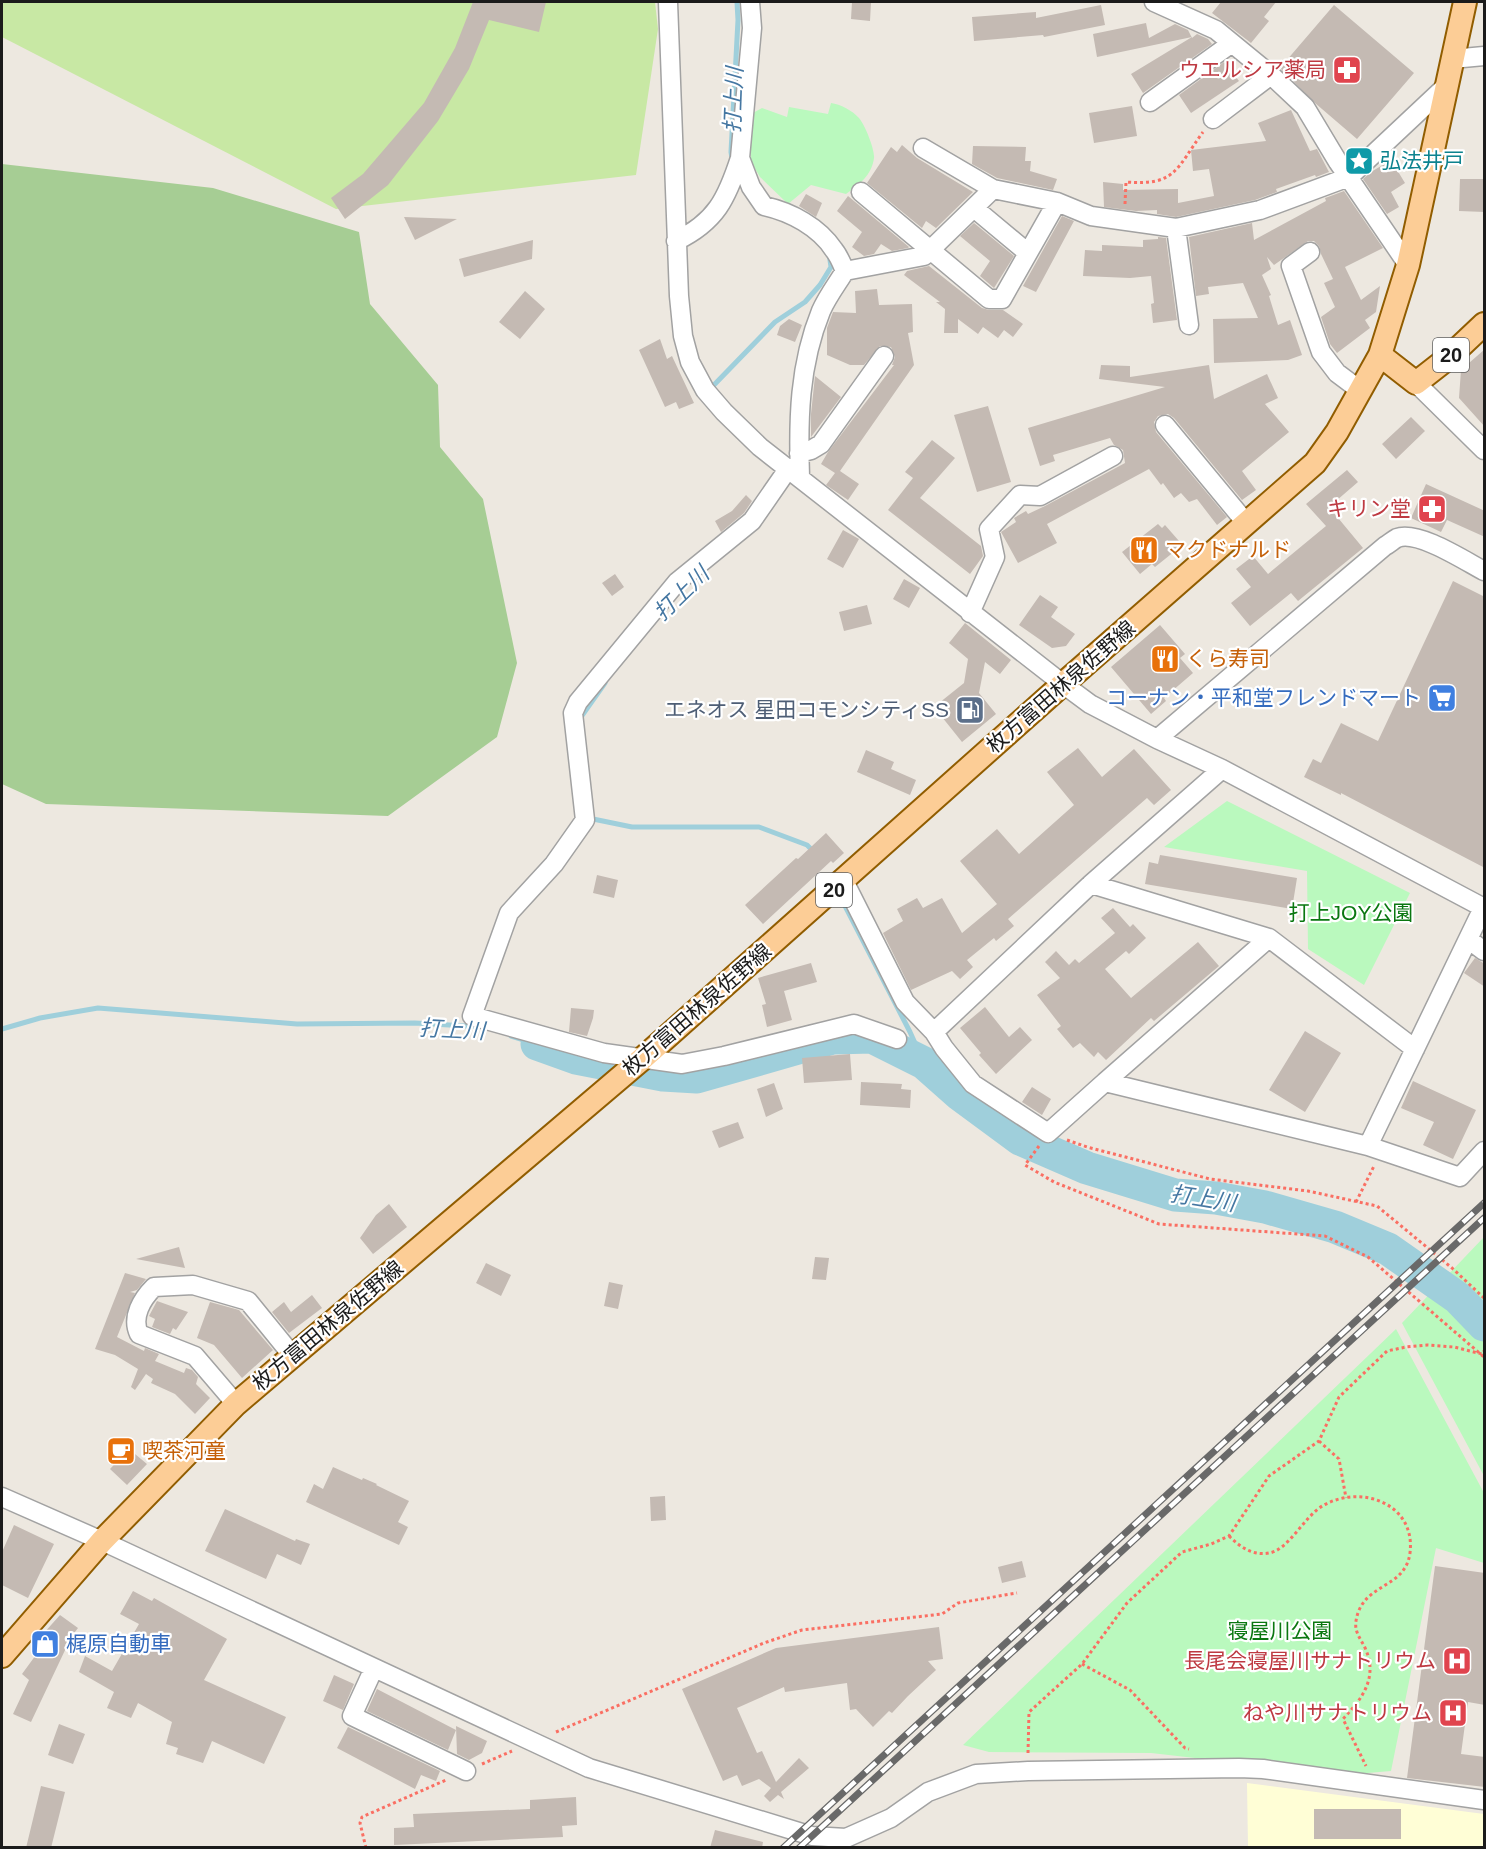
<svg xmlns="http://www.w3.org/2000/svg" width="1486" height="1849" font-family="Helvetica,'Noto Sans JP',sans-serif">
  <rect width="100%" height="100%" fill="#ede8e0"/>
  <path fill="#fffed6" d="M1247,1783L1484,1814V1847H1248Z"/>
  <path fill="#c8e8a4" d="M2,2H655L658,29L636,175L336,209L2,37Z"/>
  <path fill="#a6cd94" d="M2,164L213,188L359,232L370,304L438,385L440,447L483,499L517,663L497,737L388,816L46,804L2,784Z"/>
  <path fill="#baf9be" d="M831,103C840,104 853,111 859,118C865,125 875,150 874,158C872,175 859,185 846,194L811,185L788,204L760,177L751,162V114L762,108L787,117L789,107L828,114Z
    M1227,801L1410,893L1364,985L1308,949L1307,871L1164,847Z
    M1484,1237V1476L1402,1323Z
    M1396,1329L1484,1493V1563L1436,1548L1391,1771L1344,1775L1151,1753L989,1752L963,1745Z"/>
  <g fill="none" stroke-linecap="round" stroke-linejoin="round">
    <path stroke="#9fcfdb" stroke-width="5" d="M732,158L731,152L738,20L737,2
      M712,387L775,322L805,302L820,285L831,267L829,253
      M581,717L605,683
      M592,816L593,819L632,827H759L807,845L815,853
      M844,904L910,1032L924,1063
      M2,1029L40,1018L98,1008L297,1024L415,1023L483,1027
      M511,1036L537,1044"/>
    <path stroke="#9fcfdb" stroke-width="33" d="M537,1044L576,1058L663,1075L697,1077L833,1038L872,1037L924,1063L959,1094L1020,1139L1087,1168L1175,1195L1216,1198L1265,1207L1335,1227L1388,1249L1458,1298L1484,1325"/>
  </g>
  <path fill="#c4bab3" d="M473,2H546L539,32L489,20L469,69L438,121L388,185L345,219L331,198L363,174L424,103L455,48Z
    M852,2H871L870,21L851,19Z
    M1221,2H1276L1264,17L1269,21L1251,43L1212,13Z
    M1101,5L1105,25L1044,37L1043,35L974,41L972,17L1036,12V18Z
    M1334,5L1414,73L1357,139L1315,103L1280,68Z
    M1146,23L1149,38L1175,24L1188,30L1192,38L1197,34L1208,39L1212,44L1143,93L1131,74L1192,37L1097,57L1093,34Z
    M1224,62L1239,81L1191,113L1179,95Z
    M1132,106L1137,136L1094,143L1089,113Z
    M1291,110L1310,151L1317,149L1329,172L1316,177L1315,175L1276,189L1277,192L1255,200L1176,217L1157,214V210L1136,211L1104,207L1103,182L1123,184V190L1178,189V203L1214,196L1209,169L1193,171L1191,150L1266,141L1258,123Z
    M902,145L917,158L973,192L936,228L926,221L922,228L867,183L891,147L897,152Z
    M973,146L1026,147L1025,161H1031L1030,171L1057,179L1053,190L997,178L972,164Z
    M1391,160L1405,183L1391,192L1399,207L1387,214L1363,179L1371,172Z
    M1460,179H1485V212L1459,211Z
    M1344,191L1383,248L1345,267L1361,300L1380,286L1376,312L1365,320L1370,328L1337,353L1330,344L1321,317L1335,307L1324,283L1333,279L1321,254L1319,246L1314,241H1308L1274,265L1267,257L1271,269L1262,275L1271,295L1269,296L1278,325L1290,320L1302,355L1288,360L1214,363L1213,319L1258,318L1243,283L1208,287L1209,294L1196,296L1189,237L1252,223L1254,240L1326,201L1325,198L1328,197Z
    M806,194L822,203L816,217L799,206Z
    M848,196L909,247L908,248L892,251L881,244L874,254L864,256L852,247L862,232L837,211Z
    M1062,216L1074,221L1036,292L1023,286Z
    M404,217L457,219L415,240Z
    M974,223L1014,256L994,288L980,276L990,261L960,236Z
    M1158,237L1166,238L1177,320L1153,323L1151,304L1154,303L1151,276L1130,278L1083,276L1085,250L1102,251V245L1143,247V240L1158,239Z
    M533,240L532,259L464,277L459,259Z
    M929,266L982,308L989,310H1003L1023,324L1013,337L1004,330L998,338L983,327L978,334L958,319V333H944L945,309L936,302H940L904,275L907,271Z
    M877,289L879,305L912,304L913,332L908,333L914,365L840,471L859,484L848,500L826,485L835,473L821,464L828,452L894,365H892L895,357L891,347L880,346L864,365H850L827,355V328L833,312L856,313L855,291Z
    M525,291L545,309L520,339L499,322Z
    M789,319L802,325L795,342L777,335L780,326Z
    M660,339L667,359L672,356L694,403L679,409L676,402L665,407L639,350Z
    M1485,349V427L1459,398L1461,370Z
    M1101,365L1130,366V377L1209,365L1214,399L1267,374L1278,398L1265,404L1289,432L1242,471L1256,490L1242,500L1174,418L1168,414L1158,416L1154,422L1156,432L1227,517L1217,525L1197,499L1189,502L1181,493L1174,498L1163,483L1161,485L1149,469L1047,524L1057,543L1018,563L1001,532L1016,522L1014,518L1026,511L1028,514L1045,506L1125,463L1123,450L1114,445L1110,438L1053,455L1055,461L1040,466L1028,428L1165,387L1099,379Z
    M815,376L841,397L811,437V414Z
    M988,406L1011,482L977,492L954,415Z
    M1411,417L1425,431L1396,459L1382,444Z
    M932,440L955,458L920,498L981,546L983,556L970,574L888,510L913,478L905,472Z
    M1347,470L1358,482L1329,507L1363,548L1298,601L1291,593L1250,626L1231,603L1251,587L1236,569L1253,556L1268,574L1326,526L1306,504Z
    M1426,484L1485,511V537L1447,520L1441,532L1411,518Z
    M746,495L752,501L744,513L721,532L715,521L732,511Z
    M1158,524L1162,528L1165,525L1179,541L1176,543L1180,547L1155,567L1152,564L1140,574L1122,552Z
    M843,530L859,539L843,568L827,559Z
    M615,574L624,587L612,596L602,583Z
    M904,579L920,588L909,608L893,599Z
    M1453,581L1485,597V868L1341,793V795L1304,777L1313,759L1321,763L1341,723L1378,741Z
    M1040,595L1058,607L1051,617L1075,634L1066,646L1052,648L1019,625Z
    M867,605L872,624L844,631L839,612Z
    M965,623L1011,660L1000,674L985,662L979,693L996,714L962,742L934,707L964,683L968,659L949,643Z
    M1160,625L1185,654L1180,658L1193,673L1164,698L1166,701L1151,714L1111,667Z
    M1078,748L1102,777L1134,749L1171,790L1154,805L1147,798L1008,919L1014,926L996,941L994,938L967,960L973,967L960,979L952,971L911,990L883,933L903,921L897,909L917,898L923,908L942,898L962,933L997,904L960,861L997,829L1019,854L1074,805L1047,772Z
    M866,750L894,762L891,769L916,780L910,795L857,772Z
    M826,833L844,853L833,863L831,861L763,924L745,905L796,858L798,859Z
    M1160,855L1297,878L1292,909L1145,884L1149,862L1158,864Z
    M597,875L618,880L614,898L593,893Z
    M1113,908L1130,927L1133,924L1146,938L1129,954L1126,951L1105,969L1131,998L1198,942L1219,966L1154,1021L1151,1018L1106,1060L1098,1052L1094,1057L1080,1043L1073,1048L1057,1029L1061,1026L1037,995L1060,978L1045,962L1056,951L1069,965L1075,959L1079,963L1115,933L1101,918Z
    M1475,958L1485,964V987L1464,973Z
    M811,963L817,982L784,991L792,1020L767,1027L762,1005L766,1004L758,978Z
    M985,1007L1009,1037L1020,1027L1032,1040L996,1074L979,1055L981,1053L960,1028Z
    M571,1008L594,1010L593,1018L587,1036L569,1032Z
    M1305,1031L1341,1053L1305,1112L1269,1090Z
    M850,1054L852,1080L804,1083L802,1058Z
    M1413,1081L1476,1110L1453,1159L1423,1145L1434,1122L1401,1108Z
    M861,1082L902,1084L901,1089L911,1090L910,1108L860,1105Z
    M774,1083L783,1109L766,1117L757,1089Z
    M1032,1087L1051,1099L1042,1115L1022,1102Z
    M738,1122L744,1138L719,1148L712,1131Z
    M389,1204L407,1227L373,1254L360,1238L376,1215Z
    M179,1247L185,1268L136,1259Z
    M815,1257L829,1258L826,1280L812,1279Z
    M486,1263L511,1275L501,1296L476,1283Z
    M125,1273L146,1279L137,1290L130,1292L135,1293L117,1337L144,1351L145,1348L159,1354L155,1361L184,1373L186,1368L192,1370L198,1377L196,1384L210,1398L195,1414L175,1394L151,1383L153,1379L146,1374L135,1390L131,1387L138,1369L115,1355L95,1349Z
    M609,1282L623,1285L618,1309L604,1306Z
    M312,1295L322,1308L289,1333L272,1312L284,1302L291,1312Z
    M157,1301L188,1312L176,1330L173,1328L170,1334L152,1327L155,1319L149,1316Z
    M210,1302L239,1310L273,1350L242,1378L214,1345L197,1338Z
    M129,1449L147,1464L127,1485L110,1469Z
    M333,1467L362,1480L363,1478L377,1484L376,1485L409,1501L398,1522L408,1527L399,1545L306,1502L314,1484L323,1489Z
    M665,1496L666,1520L651,1521L650,1497Z
    M225,1509L295,1541L296,1539L310,1544L301,1565L277,1554L266,1579L205,1551Z
    M14,1525L54,1544L28,1598L2,1585V1552Z
    M1022,1561L1026,1577L1002,1583L998,1567Z
    M1435,1566L1485,1573V1705L1468,1702L1461,1754L1485,1757V1787L1407,1778Z
    M133,1591L152,1601L154,1598L227,1639L204,1680L286,1717L264,1764L212,1741L203,1763L176,1754L178,1748L166,1744L172,1722L138,1703L131,1718L107,1708L114,1692L79,1672L85,1656L112,1671L139,1624L120,1614Z
    M60,1615L78,1628L65,1645L67,1646L31,1722L13,1714L29,1680L22,1674L41,1648L35,1643Z
    M939,1627L943,1659L928,1661L936,1670L908,1696L892,1713L889,1711L873,1727L856,1709L850,1710L847,1683L785,1692L784,1687L737,1708L757,1753L762,1751L776,1782L799,1758L809,1768L781,1792L784,1799L778,1795L770,1802L764,1796L771,1788L759,1779L742,1786L737,1775L723,1781L682,1689L776,1648Z
    M334,1675L354,1684L343,1710L323,1701Z
    M377,1689L456,1730L448,1750L367,1711Z
    M59,1724L85,1734L73,1764L48,1755Z
    M456,1726L487,1741L482,1753L469,1760L457,1754Z
    M348,1727L440,1771L436,1781L421,1775L415,1789L337,1748Z
    M41,1786L65,1792L51,1848H26Z
    M576,1797L577,1825L562,1826L563,1837L394,1845V1828L414,1827L413,1814L530,1809V1800Z
    M1314,1809H1401V1839H1314Z
    M715,1830L763,1842L762,1848H710Z"/>
  <g fill="none" stroke-linecap="round" stroke-linejoin="round">
    <g stroke="#a2a2a2" stroke-width="21">
      <path id="minor" d="M668,2L679,296L683,336L690,362L705,390L724,412L760,447L1063,684L1090,704L1157,739L1222,769L1484,908
        M750,2L752,28L740,158L751,187L764,206C791,212 819,227 834,250C839,256 842,264 845,271
        M1154,2L1216,30L1271,75L1305,107L1338,162L1408,265
        M1452,59L1484,56
        M1150,102L1232,43
        M1213,119L1271,75
        M923,148L993,189
        M861,192L989,299H1002L1057,202
        M974,208L1028,253
        M1176,228L1189,325
        M676,241C716,222 727,198 740,158
        M1310,252L1291,266L1321,352L1337,373L1361,391
        M1416,383L1484,450
        M1165,425L1247,524
        M799,453L811,450L821,444L884,356
        M788,469L752,521L677,582L578,702L573,713L585,820L554,864L509,913L472,1016L604,1053L682,1064L724,1056L854,1024L897,1039
        M800,477C798,420 799,365 821,311C827,297 837,284 845,271L924,256L993,189L1057,202L1091,216L1176,228L1260,210L1349,177L1446,86
        M970,613L995,557L989,529L1020,495L1040,496L1113,456
        M1157,739L1385,546C1389,544 1393,540 1397,538C1418,530 1465,561 1484,571
        M844,881L905,1002L934,1032L1091,884L1222,769
        M1091,884L1269,938L1105,1082
        M1269,938L1415,1049
        M1468,939L1484,951
        M934,1032L944,1048L973,1084L1048,1133L1105,1082L1368,1146L1460,1177L1484,1151
        M1368,1146L1483,908
        M236,1404L195,1356L139,1334C131,1317 142,1299 154,1287L193,1285L248,1301L292,1355
        M2,1497L102,1541L589,1768L812,1836L846,1838L891,1818L928,1792L976,1774L1028,1771L1239,1768L1263,1769L1484,1800
        M374,1668L352,1716L466,1771"/>
    </g>
    <g stroke="#915d00" stroke-width="26">
      <path id="major" d="M1380,355L1416,383L1448,358L1484,324
        M2,1656L102,1541L236,1404L642,1059L1063,684L1315,463L1337,432L1380,355L1408,265L1465,2"/>
    </g>
    <path stroke="#fa6f63" stroke-width="3" stroke-dasharray="3 3" stroke-linecap="butt" d="M1125,204L1126,182C1176,186 1176,169 1203,132
      M1067,1140L1087,1147L1210,1179L1308,1191L1377,1206L1452,1268L1484,1298
      M1039,1146L1025,1165L1054,1182L1159,1224L1325,1236L1368,1257L1484,1357
      M1356,1202L1374,1166
      M1319,1441L1339,1459L1346,1498
      M1229,1536C1240,1547 1253,1556 1269,1553C1289,1550 1304,1516 1324,1505C1362,1484 1416,1504 1410,1553C1405,1590 1362,1582 1356,1621C1354,1633 1362,1640 1366,1650C1378,1679 1361,1700 1343,1719L1366,1766
      M1082,1664L1130,1690L1185,1748L1189,1749
      M556,1732L764,1643L802,1630L942,1614L958,1603L1017,1593
      M1028,1753L1029,1712L1082,1664L1127,1603L1182,1552L1211,1544L1229,1536L1269,1476L1319,1441L1339,1397L1387,1351L1406,1347L1427,1345L1454,1347L1482,1354L1484,1351
      M482,1764L512,1751
      M366,1848L360,1823L362,1817L446,1780"/>
    <use href="#minor" stroke="#fff" stroke-width="18"/>
    <use href="#major" stroke="#fccd96" stroke-width="22"/>
    <g stroke="#696969" stroke-width="7">
      <path id="rail" d="M783,1848L1484,1203
        M799,1848L1484,1218"/>
    </g>
    <use href="#rail" stroke="#fff" stroke-width="4.5" stroke-dasharray="14" stroke-linecap="butt"/>
  </g>
  <defs>
    <g id="pharmacy-square" transform="scale(1.5)"><rect x="-9" y="-9" width="18" height="18" rx="4" fill="#e0444e" stroke="#fff"/><path d="M-2-6h4v4h4v4h-4v4h-4v-4h-4v-4h4Z" fill="#fff"/></g>
    <g id="sight-square" transform="scale(1.5)"><rect x="-9" y="-9" width="18" height="18" rx="4" fill="#0f9aa8" stroke="#fff"/><path d="M0-6L1.8-2.2L6-1.7L2.9 1.2L3.7 5.4L0 3.3L-3.7 5.4L-2.9 1.2L-6-1.7L-1.8-2.2Z" fill="#fff"/></g>
    <g id="restaurant-square" transform="scale(1.5)"><rect x="-9" y="-9" width="18" height="18" rx="4" fill="#e8710a" stroke="#fff"/><path d="M-5-6h1v4h1v-4h1v4h1v-4h1v5L-1.5 .5V6h-2V.5L-5-1ZM5-6V6H3V1.5H1.5Q1.5-4 5-6Z" fill="#fff"/></g>
    <g id="supermarket-square" transform="scale(1.5)"><rect x="-9" y="-9" width="18" height="18" rx="4" fill="#3f7fe0" stroke="#fff"/><path d="M-6-5.5h2.5l.6 2H6L4.5 2H-2.5L-4.4-4H-6ZM-1.5 3.2a1.3 1.3 0 1 0 .1 0ZM3 3.2a1.3 1.3 0 1 0 .1 0Z" fill="#fff"/></g>
    <g id="fuel-square" transform="scale(1.5)"><rect x="-9" y="-9" width="18" height="18" rx="4" fill="#5c6f8a" stroke="#fff"/><path d="M-5.5-6h7V0h2V4h1.3V-2.5L3-4.5l.8-.8L6-3V5H2.5V1h-1V6h-7ZM-4.2-4.7v3.2H.2V-4.7Z" fill="#fff"/></g>
    <g id="cafe-square" transform="scale(1.5)"><rect x="-9" y="-9" width="18" height="18" rx="4" fill="#e8710a" stroke="#fff"/><path d="M-5.5-4.5H6V0H3Q3 3.5 0 3.5H-2.5Q-5.5 3.5-5.5 0ZM3-3.2v2h1.7v-2ZM-6 4.5H4V6H-6Z" fill="#fff"/></g>
    <g id="shop-square" transform="scale(1.5)"><rect x="-9" y="-9" width="18" height="18" rx="4" fill="#3f7fe0" stroke="#fff"/><path d="M-5-2.5h2.3a2.7 3.5 0 0 1 5.4 0H5L5.5 6h-11ZM-1.5-2.5h3a1.5 2.3 0 0 0-3 0Z" fill="#fff"/></g>
    <g id="hospital-square" transform="scale(1.5)"><rect x="-9" y="-9" width="18" height="18" rx="4" fill="#e0444e" stroke="#fff"/><path d="M-5-5h3v3.5h4V-5h3V5h-3V1.5h-4V5h-3Z" fill="#fff"/></g>
  </defs>
  <g fill-rule="evenodd">
    <use href="#pharmacy-square" x="1347" y="70"/>
    <use href="#sight-square" x="1359" y="161"/>
    <use href="#pharmacy-square" x="1432" y="509"/>
    <use href="#restaurant-square" x="1144" y="550"/>
    <use href="#restaurant-square" x="1165" y="659"/>
    <use href="#supermarket-square" x="1442" y="698"/>
    <use href="#fuel-square" x="970" y="710"/>
    <use href="#cafe-square" x="121" y="1451"/>
    <use href="#shop-square" x="45" y="1644"/>
    <use href="#hospital-square" x="1457" y="1661"/>
    <use href="#hospital-square" x="1453" y="1713"/>
  </g>
  <g text-anchor="middle" stroke-width="4.5" stroke-linejoin="round" paint-order="stroke">
    <g fill="#fff" stroke="#5f5f5f" stroke-width="1.5">
      <rect x="1433" y="338" width="36" height="34" rx="4.5"/>
      <rect x="816" y="873" width="36" height="34" rx="4.5"/>
    </g>
    <g font-size="20" font-weight="bold" fill="#1b1b1b">
      <text x="1451" y="362">20</text>
      <text x="834" y="897">20</text>
    </g>
    <g font-size="21" fill="#be3a42" stroke="#fff" text-anchor="end">
      <text x="1326" y="77">ウエルシア薬局</text>
      <text x="1411" y="516">キリン堂</text>
      <text x="1436" y="1668">長尾会寝屋川サナトリウム</text>
      <text x="1432" y="1720">ねや川サナトリウム</text>
    </g>
    <g font-size="21" fill="#0d838f" stroke="#fff" text-anchor="start">
      <text x="1380" y="168">弘法井戸</text>
    </g>
    <g font-size="21" fill="#c56008" stroke="#fff" text-anchor="start">
      <text x="1165" y="557">マクドナルド</text>
      <text x="1186" y="666">くら寿司</text>
      <text x="142" y="1458">喫茶河童</text>
    </g>
    <g font-size="21" fill="#1b1b1b" stroke="#fff">
      <text transform="translate(1061 687) rotate(-41)" y="7">枚方富田林泉佐野線</text>
      <text transform="translate(697 1010) rotate(-41)" y="7">枚方富田林泉佐野線</text>
      <text transform="translate(328 1326) rotate(-40)" y="7">枚方富田林泉佐野線</text>
    </g>
    <g font-size="21" fill="#366cbe" stroke="#fff" text-anchor="end">
      <text x="1421" y="705">コーナン・平和堂フレンドマート</text>
      <text x="66" y="1651" text-anchor="start">梶原自動車</text>
    </g>
    <g font-size="21" fill="#4e5e75" stroke="#fff" text-anchor="end">
      <text x="949" y="717">エネオス 星田コモンシティSS</text>
    </g>
    <g font-size="21" fill="#0a7710" stroke="#fff">
      <text x="1351" y="920">打上JOY公園</text>
      <text x="1280" y="1638">寝屋川公園</text>
    </g>
    <g font-size="22" font-style="italic" fill="#4577a2" stroke="#fff">
      <text transform="translate(733 100) rotate(-88)" y="8">打上川</text>
      <text transform="translate(681 593) rotate(-44)" y="8">打上川</text>
      <text transform="translate(452 1029) rotate(3)" y="8">打上川</text>
      <text transform="translate(1203 1198) rotate(9)" y="8">打上川</text>
    </g>
  </g>
  <rect width="1486" height="1849" fill="none" stroke="#1b1b1b" stroke-width="6"/>
</svg>
